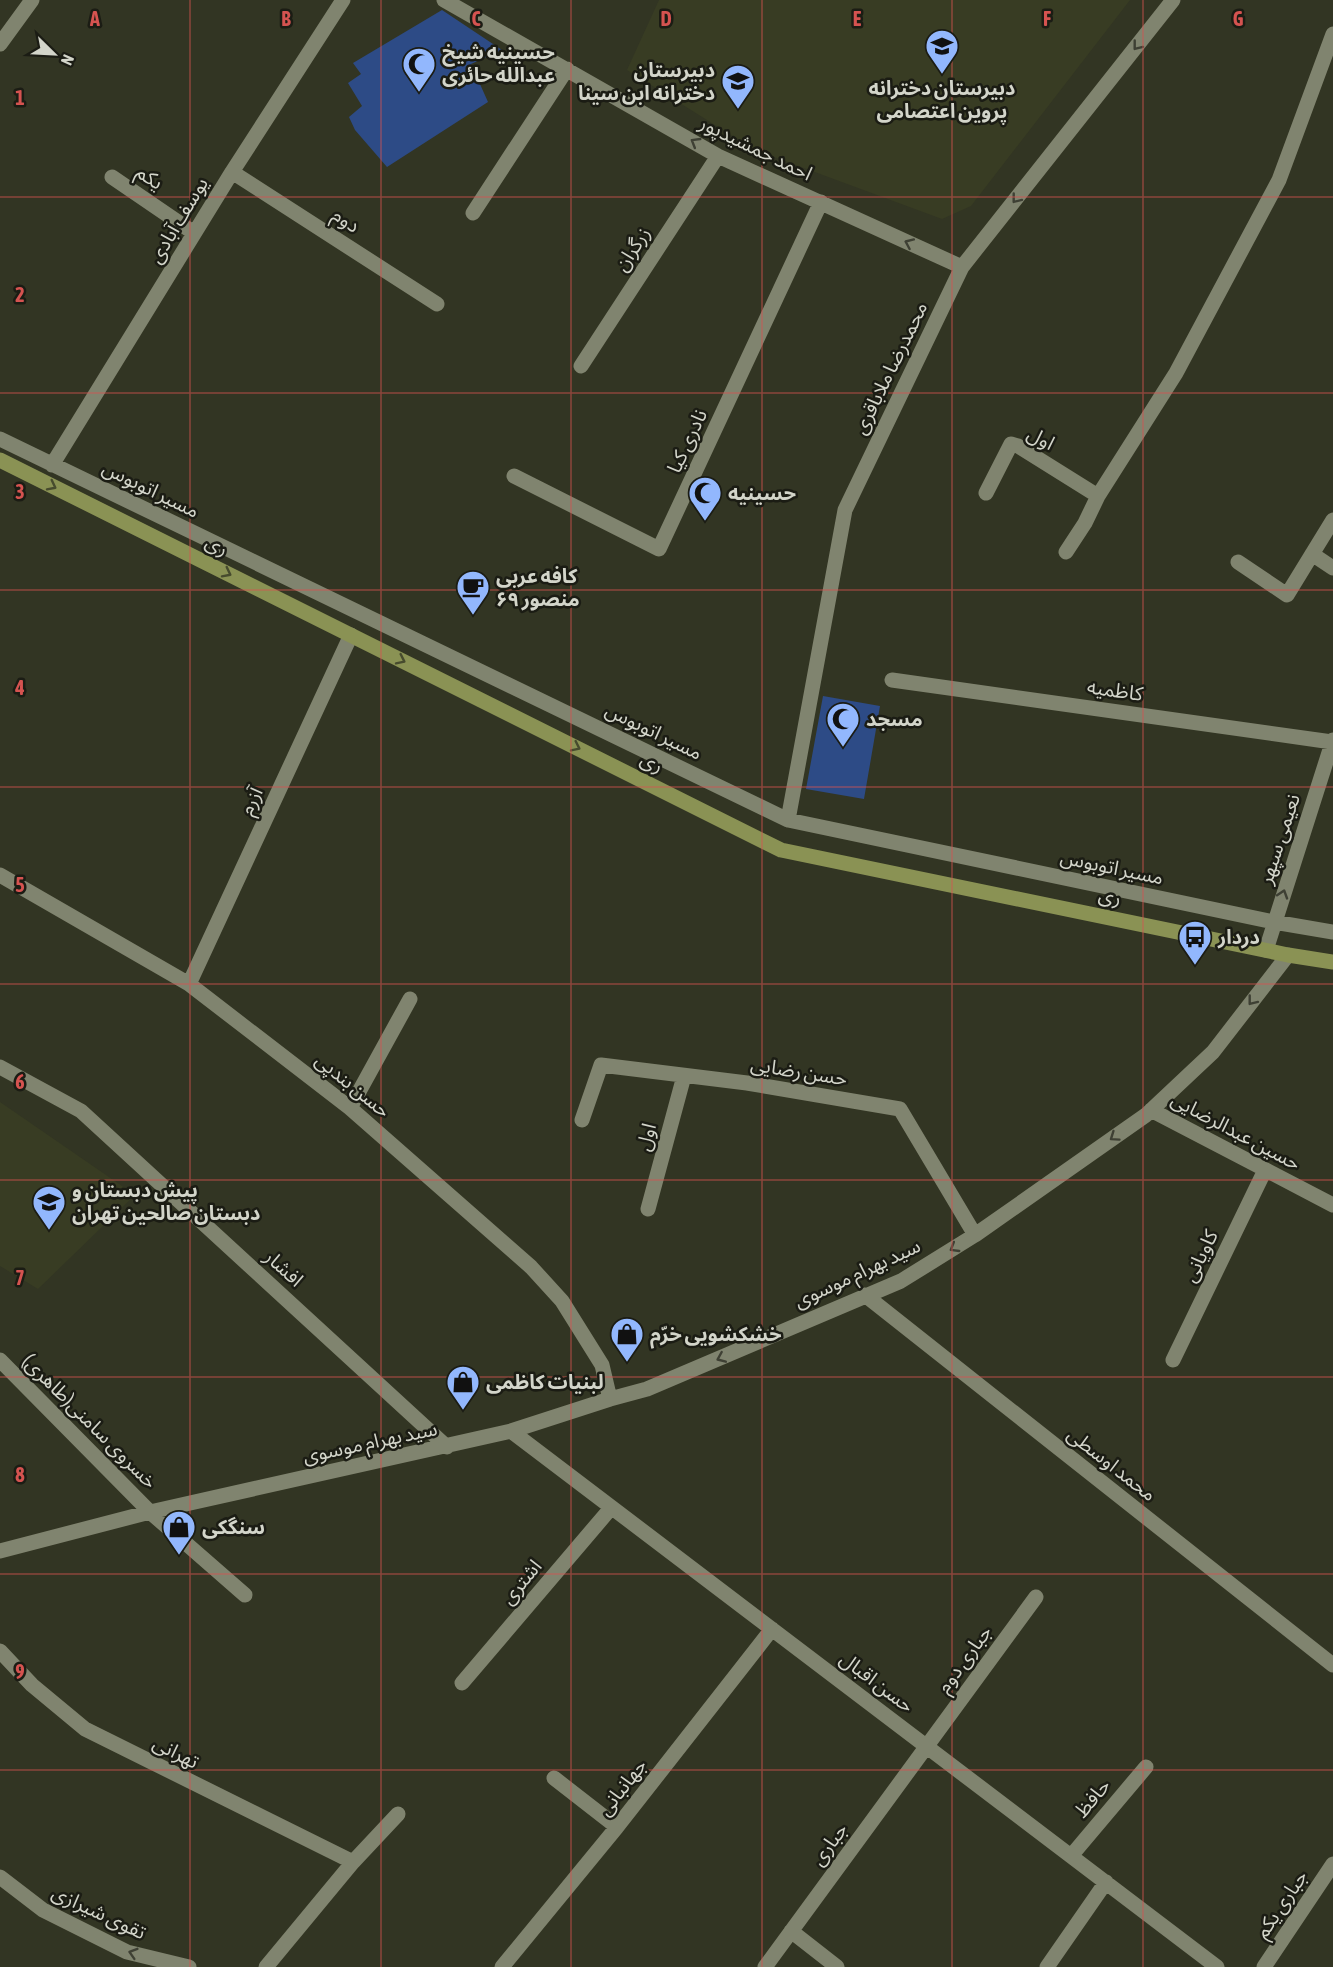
<svg xmlns="http://www.w3.org/2000/svg" width="1333" height="1967" font-family="'Asap Condensed','Noto Sans Arabic',sans-serif">
  <rect width="100%" height="100%" fill="#323523"/>
  <path fill="#383c23" d="M659,0H1130L971,206L942,219L755,150L627,70Z
    M0,1102L135,1195L38,1289L0,1266Z"/>
  <path fill="#2d4b86" d="M442,10L502,50L471,64L488,102L387,167L355,130L349,117L362,106L348,83L361,74L353,63Z
    M823,696L880,706L864,799L806,789Z"/>
  <g fill="none" stroke-linecap="round" stroke-linejoin="round">
    <path stroke="#80846f" stroke-width="15" d="M444,0L718,156L962,267
      M0,44L32,0
      M232,172L437,304
      M112,177L194,233
      M473,213L567,69
      M581,366L718,156
      M0,439L788,820L1274,922L1333,932
      M52,465L232,172L343,0
      M514,476L659,549L821,202
      M986,493L1011,444L1018,446L1098,496
      M1066,552L1085,523L1098,496L1176,373L1279,180L1333,34
      M1312,554L1333,568
      M1238,562L1287,595L1333,520
      M892,680L1332,742
      M788,820L845,510L962,267L1173,0
      M0,875L189,984L350,1108L531,1267L562,1301L602,1365L610,1399
      M1266,950L1333,740
      M189,984L351,635
      M0,1067L81,1111L447,1447
      M350,1108L410,999
      M1151,1110L1333,1205
      M582,1120L601,1065L747,1083L900,1109L975,1235
      M648,1209L684,1076
      M865,1295L1333,1665
      M0,1360L150,1512L245,1595
      M1173,1360L1265,1170
      M511,1431L1217,1967
      M0,1551L150,1512L511,1431L610,1399L647,1389L901,1281L975,1235L1146,1115L1213,1052L1288,955
      M0,1651L32,1685L85,1729L353,1862
      M462,1683L611,1508
      M554,1778L617,1827
      M1071,1856L1146,1767
      M0,1877L43,1910L127,1952L189,1967
      M791,1931L837,1967
      M266,1967L353,1862L398,1814
      M502,1967L617,1827L772,1629
      M765,1967L1036,1597
      M1047,1967L1106,1882
      M1264,1967L1333,1864"/>
    <path stroke="#8a9254" stroke-width="15" d="M0,460L781,850L1288,955L1333,962"/>
  </g>
  <defs><path id="oneway-chevron" d="M-2-3.5L2.5 0L-2 3.5" fill="none" stroke-width="1.6" stroke-linecap="round" stroke-linejoin="round" transform="scale(1.5)"/></defs>
  <g stroke="#3e4034">
    <use href="#oneway-chevron" transform="translate(1137 46) rotate(128)"/>
    <use href="#oneway-chevron" transform="translate(695 142) rotate(-149)"/>
    <use href="#oneway-chevron" transform="translate(1016 199) rotate(128)"/>
    <use href="#oneway-chevron" transform="translate(909 243) rotate(-156)"/>
    <use href="#oneway-chevron" transform="translate(1283 894) rotate(-72)"/>
    <use href="#oneway-chevron" transform="translate(1252 1001) rotate(128)"/>
    <use href="#oneway-chevron" transform="translate(1114 1137) rotate(145)"/>
    <use href="#oneway-chevron" transform="translate(954 1248) rotate(149)"/>
    <use href="#oneway-chevron" transform="translate(721 1358) rotate(157)"/>
    <use href="#oneway-chevron" transform="translate(133 1953) rotate(-163)"/>
  </g>
  <g stroke="#474b2e">
    <use href="#oneway-chevron" transform="translate(52 486) rotate(27)"/>
    <use href="#oneway-chevron" transform="translate(227 573) rotate(27)"/>
    <use href="#oneway-chevron" transform="translate(401 660) rotate(26)"/>
    <use href="#oneway-chevron" transform="translate(576 747) rotate(26)"/>
  </g>
  <path fill="none" stroke="#d55350" stroke-width="1.5" stroke-opacity="0.55" d="M190,0V1967M381,0V1967M571,0V1967M762,0V1967M952,0V1967M1143,0V1967M0,197H1333M0,393H1333M0,590H1333M0,787H1333M0,984H1333M0,1180H1333M0,1377H1333M0,1574H1333M0,1770H1333"/>
  <defs>
    <g id="school-pin" transform="scale(1.725)"><path d="M0 17L-7.5 6A9.5 9.5 0 1 1 7.5 6Z" fill="#92b7fd" stroke="#1b1c14"/><path d="M0-5L7-2L0 1L-7-2ZM-4 1L0 2.5L4 1V4Q0 6-4 4Z" fill="#111"/></g>
    <g id="mosque-pin" transform="scale(1.725)"><path d="M0 17L-7.5 6A9.5 9.5 0 1 1 7.5 6Z" fill="#92b7fd" stroke="#1b1c14"/><path d="M3.5-4.9A6 6 0 1 0 3.5 4.9A5 5 0 1 1 3.5-4.9Z" fill="#111"/></g>
    <g id="cafe-pin" transform="scale(1.725)"><path d="M0 17L-7.5 6A9.5 9.5 0 1 1 7.5 6Z" fill="#92b7fd" stroke="#1b1c14"/><path d="M-5.5-4.5H6V0H3Q3 3.5 0 3.5H-2.5Q-5.5 3.5-5.5 0ZM3-3.2v2h1.7v-2ZM-6 4.5H4V6H-6Z" fill="#111"/></g>
    <g id="bus-pin" transform="scale(1.725)"><path d="M0 17L-7.5 6A9.5 9.5 0 1 1 7.5 6Z" fill="#92b7fd" stroke="#1b1c14"/><path d="M-5-6H5V4H4V6H2V4H-2V6H-4V4H-5ZM-3.5-4V0h7V-4ZM-3.5 1.2v1.5H-2V1.2ZM2 1.2v1.5H3.5V1.2Z" fill="#111"/></g>
    <g id="shop-pin" transform="scale(1.725)"><path d="M0 17L-7.5 6A9.5 9.5 0 1 1 7.5 6Z" fill="#92b7fd" stroke="#1b1c14"/><path d="M-5-2.5h2.3a2.7 3.5 0 0 1 5.4 0H5L5.5 6h-11ZM-1.5-2.5h3a1.5 2.3 0 0 0-3 0Z" fill="#111"/></g>
  </defs>
  <g fill-rule="evenodd">
    <use href="#school-pin" x="942" y="46"/>
    <use href="#mosque-pin" x="419" y="64"/>
    <use href="#school-pin" x="738" y="81"/>
    <use href="#mosque-pin" x="705" y="493"/>
    <use href="#cafe-pin" x="473" y="587"/>
    <use href="#mosque-pin" x="843" y="719"/>
    <use href="#bus-pin" x="1195" y="937"/>
    <use href="#school-pin" x="49" y="1202"/>
    <use href="#shop-pin" x="627" y="1334"/>
    <use href="#shop-pin" x="463" y="1382"/>
    <use href="#shop-pin" x="179" y="1527"/>
  </g>
  <g text-anchor="middle" stroke-width="5" stroke-linejoin="round" paint-order="stroke">
    <g font-size="20" font-weight="bold" fill="#d3d5ca" stroke="#1b1c14" text-anchor="start">
      <text x="442" y="59">حسینیه شیخ<tspan x="442" dy="23">عبدالله حائری</tspan></text>
      <text x="715" y="77" text-anchor="end">دبیرستان<tspan x="715" dy="23">دخترانه ابن سینا</tspan></text>
      <text x="942" y="95" text-anchor="middle">دبیرستان دخترانه<tspan x="942" dy="23">پروین اعتصامی</tspan></text>
      <text x="728" y="500">حسینیه</text>
      <text x="496" y="583">کافه عربی<tspan x="496" dy="23">منصور ۶۹</tspan></text>
      <text x="866" y="726">مسجد</text>
      <text x="1218" y="944">دردار</text>
      <text x="72" y="1197">پیش دبستان و<tspan x="72" dy="23">دبستان صالحین تهران</tspan></text>
      <text x="650" y="1341">خشکشویی خرّم</text>
      <text x="486" y="1389">لبنیات کاظمی</text>
      <text x="202" y="1534">سنگکی</text>
    </g>
    <g font-size="20" fill="#d3d5ca" stroke="#1b1c14">
      <text transform="translate(756 148) rotate(26)" y="7">احمد جمشیدپور</text>
      <text transform="translate(150 177) rotate(34)" y="7">یکم</text>
      <text transform="translate(178 220) rotate(-59)" y="7">یوسف آبادی</text>
      <text transform="translate(346 220) rotate(33)" y="7">دوم</text>
      <text transform="translate(632 249) rotate(-57)" y="7">زرگران</text>
      <text transform="translate(890 368) rotate(-64)" y="7">محمدرضا ملاباقری</text>
      <text transform="translate(1041 438) rotate(28)" y="7">اول</text>
      <text transform="translate(687 441) rotate(-65)" y="7">نادری کیا</text>
      <text transform="translate(151 489) rotate(26)" y="7">مسیر اتوبوس</text>
      <text transform="translate(217 545) rotate(27)" y="7">ری</text>
      <text transform="translate(1115 690) rotate(8)" y="7">کاظمیه</text>
      <text transform="translate(654 731) rotate(26)" y="7">مسیر اتوبوس</text>
      <text transform="translate(652 762) rotate(26)" y="7">ری</text>
      <text transform="translate(251 801) rotate(-65)" y="7">آزرم</text>
      <text transform="translate(1279 839) rotate(-72)" y="7">نعیمی سپهر</text>
      <text transform="translate(1112 867) rotate(12)" y="7">مسیر اتوبوس</text>
      <text transform="translate(1110 896) rotate(12)" y="7">ری</text>
      <text transform="translate(799 1071) rotate(9)" y="7">حسن رضایی</text>
      <text transform="translate(353 1085) rotate(39)" y="7">حسن بندپی</text>
      <text transform="translate(1236 1131) rotate(28)" y="7">حسین عبدالرضایی</text>
      <text transform="translate(646 1137) rotate(-75)" y="7">اول</text>
      <text transform="translate(1200 1256) rotate(-64)" y="7">کاویانی</text>
      <text transform="translate(284 1268) rotate(42)" y="7">افشار</text>
      <text transform="translate(857 1273) rotate(-25)" y="7">سید بهرام موسوی</text>
      <text transform="translate(90 1421) rotate(45)" y="7">خسروی سامنی(طاهری)</text>
      <text transform="translate(370 1442) rotate(-12)" y="7">سید بهرام موسوی</text>
      <text transform="translate(1112 1464) rotate(38)" y="7">محمد اوسطی</text>
      <text transform="translate(521 1582) rotate(-50)" y="7">اشتری</text>
      <text transform="translate(964 1659) rotate(-54)" y="7">جباری دوم</text>
      <text transform="translate(877 1682) rotate(37)" y="7">حسن اقبال</text>
      <text transform="translate(176 1752) rotate(27)" y="7">تهرانی</text>
      <text transform="translate(622 1787) rotate(-52)" y="7">جهانبانی</text>
      <text transform="translate(1092 1798) rotate(-50)" y="7">حافظ</text>
      <text transform="translate(829 1844) rotate(-54)" y="7">جباری</text>
      <text transform="translate(1281 1904) rotate(-56)" y="7">جباری یکم</text>
      <text transform="translate(99 1912) rotate(25)" y="7">تقوی شیرازی</text>
    </g>
  </g>
  <g font-size="20" text-anchor="middle" font-weight="bold" fill="#d55350" stroke="#1b1c14" stroke-width="5" stroke-linejoin="round" paint-order="stroke">
    <text x="95" y="26">A</text>
    <text x="286" y="26">B</text>
    <text x="476" y="26">C</text>
    <text x="666" y="26">D</text>
    <text x="857" y="26">E</text>
    <text x="1047" y="26">F</text>
    <text x="1238" y="26">G</text>
    <text x="20" y="105">1</text>
    <text x="20" y="302">2</text>
    <text x="20" y="499">3</text>
    <text x="20" y="695">4</text>
    <text x="20" y="892">5</text>
    <text x="20" y="1089">6</text>
    <text x="20" y="1285">7</text>
    <text x="20" y="1482">8</text>
    <text x="20" y="1679">9</text>
  </g>
  <g transform="translate(54 54) rotate(114)" stroke="#1b1c14" stroke-width="4.5" paint-order="stroke">
  <path d="M0-4.5L10 22L0 15L-10 22Z" fill="#d3d5ca"/>
  <text y="-9" font-size="16" font-weight="bold" text-anchor="middle" fill="#d3d5ca">N</text>
  </g>
</svg>
